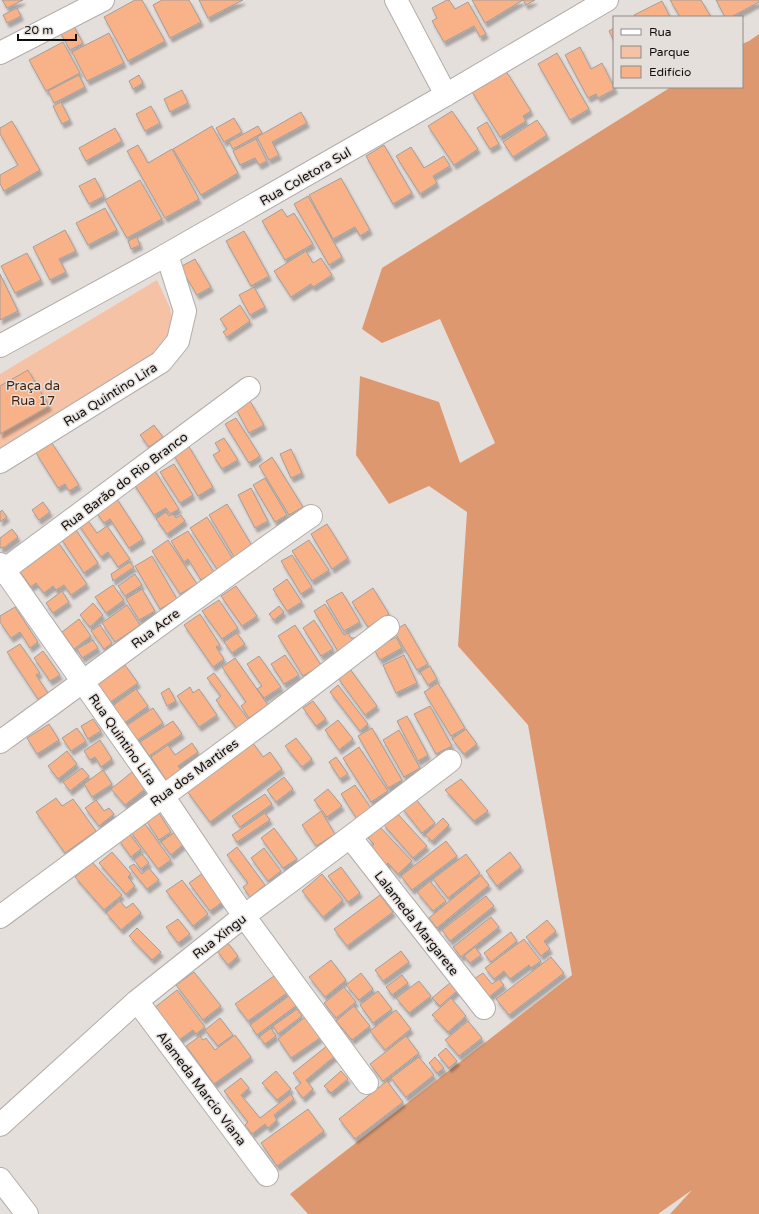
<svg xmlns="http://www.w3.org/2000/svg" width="759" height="1214" font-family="'Varela Round',sans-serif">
  <defs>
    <filter id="shadow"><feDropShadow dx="2.5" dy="4.5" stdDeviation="1" flood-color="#0004"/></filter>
  </defs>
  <rect width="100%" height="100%" fill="#e5dfdc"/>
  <path fill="#f5c2a5" d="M157,280L170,308L175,331L161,351L0,451V374Z"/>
  <path fill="#de986f" d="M759,34V1214H670L692,1190L658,1214H308L290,1194L572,975L528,725L458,646L467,512L429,486L389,504L356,455L360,376L439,402L460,463L495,443L440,319L382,343L362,329L382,268L671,87H742V44L749,41Z"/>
  <path fill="#f9b188" stroke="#a49e9b" filter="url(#shadow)" d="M2,0H23L7,8Z
    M135,0H142L165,41L128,61L104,17Z
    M162,0H189L201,22L170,38L153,5Z
    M199,0H243L208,18Z
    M447,0H449L455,9L468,2L486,34L480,37L474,26L444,42L432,21L437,18L432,8Z
    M472,0H523L485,23Z
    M523,0H535L526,5Z
    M670,0H701L711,17H680Z
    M716,0H759V2L731,17H725Z
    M662,1L670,17H635L634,15Z
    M17,8L21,16L7,23L3,15Z
    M72,23L83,43L70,50L59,30Z
    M614,28V41L609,31Z
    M109,33L124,63L87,81L72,52Z
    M63,42L80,73L46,91L29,60Z
    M580,47L591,69L602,63L615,89L598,98L596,94L588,98L565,55Z
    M557,53L589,109L570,120L538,64Z
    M506,71L531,111L523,116L526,121L500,137L472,92Z
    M79,75L85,87L54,103L48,91Z
    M139,75L143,83L133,89L129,81Z
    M182,90L188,103L170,112L164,99Z
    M61,102L70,120L62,124L53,106Z
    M151,106L160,123L145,131L136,114Z
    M452,111L478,149L454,165L428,126Z
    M301,112L307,123L272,142L279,155L269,160L257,137Z
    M234,118L242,132L224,142L216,128Z
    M537,120L547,135L513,157L503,142Z
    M12,121L40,170L4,191L0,184V175L18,165L0,134V128Z
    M487,122L499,144L490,149L477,128Z
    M212,126L238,173L201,195L173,149Z
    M258,126L262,133L233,149L229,142Z
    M115,128L122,141L86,161L79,148Z
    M256,139L267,161L259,165L255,158L240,165L233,151Z
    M138,145L148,163L172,149L199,199L165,218L127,151Z
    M384,145L412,193L393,204L366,156Z
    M411,147L424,168L444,156L450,166L433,176L437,183L420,194L396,156Z
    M95,178L104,196L89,204L79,186Z
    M341,178L370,230L360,236L355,227L333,239L309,195Z
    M140,180L162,219L127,238L105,200Z
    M308,196L342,257L329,265L294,204Z
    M105,208L117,230L88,245L76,223Z
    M282,209L287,217L294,213L313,244L285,260L262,221Z
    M65,230L76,251L59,259L66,272L50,280L33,247Z
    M244,231L269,276L251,286L226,241Z
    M137,237L140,245L131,249L128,241Z
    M306,251L313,263L321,258L332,275L313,287L311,284L291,297L274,271Z
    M27,253L41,280L15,293L1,266Z
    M195,259L211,287L197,295L180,267Z
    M0,274L18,311L0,320Z
    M254,287L265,307L250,315L239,295Z
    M240,305L250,321L227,337L223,332L227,329L220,319Z
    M28,370L49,406L0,434V386Z
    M250,401L264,425L249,433L236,409Z
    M236,418L260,456L249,463L225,424Z
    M154,425L163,437L149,447L140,435Z
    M224,438L238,460L222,469L213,455L220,451L215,443Z
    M52,443L79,485L69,491L65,484L58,488L36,453Z
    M188,445L213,487L198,496L173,454Z
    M291,449L302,473L291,478L280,454Z
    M272,457L303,507L289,515L259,466Z
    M174,464L193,495L180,503L160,472Z
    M153,468L179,509L170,514L166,508L154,515L132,481Z
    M265,478L287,515L275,522L253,485Z
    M251,488L268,521L255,528L238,495Z
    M115,496L143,539L129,548L110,519L104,523L96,512Z
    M43,502L50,512L39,520L32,510Z
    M227,504L254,549L236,560L209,515Z
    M2,510L7,517L0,522V512Z
    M166,512L169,516L173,514L176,518L181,515L185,521L167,534L156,519Z
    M207,517L233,559L217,569L190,528Z
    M86,518L97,533L107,526L130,559L118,567L108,552L101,557L78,524Z
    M327,524L348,558L332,569L311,534Z
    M74,527L98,563L84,573L60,537Z
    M12,529L18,537L5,547L0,548V538Z
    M188,531L214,572L201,580L188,559L184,562L171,541Z
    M168,540L197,584L180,594L152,551Z
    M309,540L329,570L312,581L292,551Z
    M58,542L87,584L71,595L64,585L56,590L53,586L44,593L36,583L31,587L18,569Z
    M292,555L312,587L301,594L281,561Z
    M152,556L177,599L160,609L135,566Z
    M130,562L134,567L113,581L111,574Z
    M135,574L142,585L125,596L118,586Z
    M287,579L302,602L287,611L273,589Z
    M113,585L124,600L106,613L95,597Z
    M236,586L257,616L242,626L221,596Z
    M373,588L389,614L368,627L352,602Z
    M142,589L155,611L139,620L126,599Z
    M62,591L69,602L53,613L46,603Z
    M342,592L360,622L344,631L326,601Z
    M219,600L238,628L222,639L202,611Z
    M93,603L103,615L90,627L80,615Z
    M325,604L344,635L348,633L351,638H355L358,642L339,653L314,611Z
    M127,605L140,625L115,642L102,623Z
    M279,606L284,612L274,620L269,614Z
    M15,607L38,642L30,648L20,632L11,638L0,622V616Z
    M200,614L220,645L216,647L224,659L213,667L184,625Z
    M79,619L91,636L74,649L62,632Z
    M314,620L333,649L321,656L303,628Z
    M405,624L428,664L417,670L394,631Z
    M100,625L112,643L104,649L91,631Z
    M295,625L321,665L303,676L278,636Z
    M237,633L245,644L232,653L224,642Z
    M396,637L402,648L380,660L374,649Z
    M93,640L98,648L82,658L77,649Z
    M20,644L40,673L36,675L48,693L38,699L7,652Z
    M43,651L60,675L50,681L34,658Z
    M285,655L299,675L284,684L271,664Z
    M404,655L417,683L396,693L383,665Z
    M259,656L281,687L264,698L257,689L262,686L247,664Z
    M235,658L268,705L249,718L241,706L246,702L222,667Z
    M125,665L138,683L109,703L96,685Z
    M430,666L437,679L428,685L420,672Z
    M350,669L377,706L365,715L338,678Z
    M214,673L250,722L238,730L216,700L221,696L207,678Z
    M438,683L465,728L451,736L424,692Z
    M338,685L368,724L360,731L330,692Z
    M190,687L193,693L199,689L217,715L199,727L177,696Z
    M169,688L176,701L167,706L161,693Z
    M136,689L148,706L123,724L111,707Z
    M313,701L326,719L316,726L303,708Z
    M430,706L452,746L436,754L414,714Z
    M153,708L163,723L136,741L126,726Z
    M407,716L428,755L418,761L397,721Z
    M93,719L101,731L88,739L81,726Z
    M338,720L353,739L339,750L325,730Z
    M173,721L182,734L149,756L140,742Z
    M49,724L59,740L37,754L27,738Z
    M77,728L86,741L71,751L62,738Z
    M372,728L402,780L388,788L358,736Z
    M466,729L477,744L464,754L452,739Z
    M399,730L420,768L404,777L383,740Z
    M296,738L312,759L302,767L285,746Z
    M100,740L112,759L101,767L95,757L90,760L84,751Z
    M192,743L198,752L178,766L181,770L166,780L151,757L168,745L175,755Z
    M253,743L263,757L270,752L282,769L210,822L187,791Z
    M359,747L388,791L371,802L343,758Z
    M67,751L77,764L58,779L48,766Z
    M336,757L348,774L340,779L329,762Z
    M82,768L89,776L70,791L63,782Z
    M103,770L112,784L92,797L84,784Z
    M132,772L145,789L125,805L111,789Z
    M284,777L293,789L276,802L267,790Z
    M461,779L488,811L474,821L445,790Z
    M355,785L371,808L357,819L341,794Z
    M328,789L342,806L327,817L314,800Z
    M265,794L272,804L240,827L232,816Z
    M56,798L62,806L73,799L96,831L65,853L36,812Z
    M415,798L435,823L422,833L402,808Z
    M96,800L104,811L109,808L114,814L99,826L85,808Z
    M321,811L335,834L316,846L302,825Z
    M396,812L427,846L413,858L383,824Z
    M159,813L171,832L159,840L147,822Z
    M265,813L270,820L237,842L232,835Z
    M443,818L449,825L432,841L425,835Z
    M143,821L171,860L158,869L130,831Z
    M380,827L412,861L398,874L388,863L383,868L367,851L374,844L368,838Z
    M274,828L297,859L283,868L261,838Z
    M128,832L141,849L131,857L118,839Z
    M175,832L184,844L171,855L161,842Z
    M446,841L457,856L412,890L401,876Z
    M237,847L265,885L250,897L243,887L248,883L227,855Z
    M264,848L281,871L268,881L251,858Z
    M112,852L131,874L128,877L135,886L126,894L99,863Z
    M510,852L521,867L497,886L486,871Z
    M142,854L149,863L141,869L134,860Z
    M466,854L480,873L448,898L433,879Z
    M92,862L122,895L104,910L75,877Z
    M134,864L142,874L149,868L159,880L147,889L129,867Z
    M341,867L360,893L348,902L328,876Z
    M203,873L224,901L210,911L189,883Z
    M322,874L343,900L323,917L302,891Z
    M481,875L489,885L437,928L429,918Z
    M182,880L208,914L193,926L166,891Z
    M430,881L446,901L433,911L417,892Z
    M380,895L393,912L347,946L334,929Z
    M486,896L494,906L450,941L442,930Z
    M120,901L126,908L133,903L141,913L121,930L106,913Z
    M491,917L499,927L461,957L453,947Z
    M178,919L190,934L178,943L166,927Z
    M547,920L556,931L544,941L550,949L541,956L526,937Z
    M137,928L161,952L152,960L129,936Z
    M511,932L517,941L491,962L484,953Z
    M524,939L541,961L531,968L529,965L510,979L504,971L494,979L485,968Z
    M228,943L238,956L228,965L217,951Z
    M475,947L481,955L470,963L464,956Z
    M401,951L409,962L383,981L375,970Z
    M551,957L564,973L509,1015L496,999Z
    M331,960L346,980L325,997L309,977Z
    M194,972L221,1006L203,1020L176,985Z
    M361,973L373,989L359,1000L346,985Z
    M483,973L492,984L499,979L504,985L489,997L474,979Z
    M402,975L408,983L392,995L386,987Z
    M274,976L287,993L248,1021L235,1004Z
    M419,981L431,996L409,1013L396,998Z
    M451,982L458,990L440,1006L432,998Z
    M344,987L356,1002L336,1018L324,1003Z
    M177,990L205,1027L196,1034L193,1030L179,1040L154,1008Z
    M378,991L392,1009L373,1023L360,1005Z
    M290,995L297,1005L257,1035L250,1025Z
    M451,998L466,1016L448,1032L432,1015Z
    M354,1006L370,1026L352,1040L336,1021Z
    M297,1009L302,1016L278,1034L273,1026Z
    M396,1010L411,1029L385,1050L370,1031Z
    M305,1017L320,1038L291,1058L278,1039Z
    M220,1018L233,1035L218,1046L205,1030Z
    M468,1021L482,1038L459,1056L445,1040Z
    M271,1028L276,1036L265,1044L259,1037Z
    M235,1035L251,1057L214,1084L186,1046L200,1036L203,1040L206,1038L215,1050Z
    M406,1036L419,1053L383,1081L370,1064Z
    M328,1045L336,1055L306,1080L313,1089L303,1098L295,1088L301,1083L293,1073Z
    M446,1048L457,1061L449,1068L438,1055Z
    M419,1057L434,1075L406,1097L391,1078Z
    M435,1057L444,1068L437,1073L429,1063Z
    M276,1071L291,1089L277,1100L262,1083Z
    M341,1071L348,1079L331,1093L324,1086Z
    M241,1078L249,1088L241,1095L260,1118L291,1094L294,1099L274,1115L277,1120L268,1128L265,1124L252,1134L245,1125L248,1122L224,1091Z
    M387,1081L403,1102L355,1139L339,1119Z
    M308,1109L324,1131L277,1166L261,1143Z"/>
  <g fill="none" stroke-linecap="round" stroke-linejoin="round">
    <g stroke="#b3adaa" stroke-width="24">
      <path id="minor" d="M396,0L446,95
        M0,53L103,0
        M0,346L159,259L437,100L607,0
        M0,462L161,362L178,341L185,311L167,255
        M0,564L163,796L244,916L367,1083
        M0,573L249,388
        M0,742C104,667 206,589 311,516
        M350,837L484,1008
        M0,917L269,718L388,627
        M137,1001L267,1175
        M0,1125L137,1001L244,916L350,837L450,761
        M0,1179L27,1214"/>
    </g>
    <use href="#minor" stroke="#fff" stroke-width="22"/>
  </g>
  <g text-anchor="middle" stroke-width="3" stroke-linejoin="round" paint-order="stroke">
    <g font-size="13" fill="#110f0e" stroke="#e5dfdc">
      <text transform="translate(305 176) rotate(-30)" y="5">Rua Coletora Sul</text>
      <text transform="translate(110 394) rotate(-32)" y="5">Rua Quintino Lira</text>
      <text transform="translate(124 481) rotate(-37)" y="5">Rua Barão do Rio Branco</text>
      <text transform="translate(155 628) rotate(-37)" y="5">Rua Acre</text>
      <text transform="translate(123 739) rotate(55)" y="5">Rua Quintino Lira</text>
      <text transform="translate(194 772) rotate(-36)" y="5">Rua dos Martires</text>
      <text transform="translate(417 923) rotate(52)" y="5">Lalameda Margarete</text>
      <text transform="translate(219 936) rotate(-38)" y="5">Rua Xingu</text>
      <text transform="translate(202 1088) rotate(53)" y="5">Alameda Marcio Viana</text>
    </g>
    <g font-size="13" fill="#481d00" stroke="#e5dfdc">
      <text x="33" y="390">Praça da<tspan x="33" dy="15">Rua 17</tspan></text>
    </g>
  </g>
  <rect x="613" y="16" width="130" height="72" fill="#e5dfdc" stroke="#908c8a"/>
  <rect x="621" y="29" width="20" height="6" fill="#ffffff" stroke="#908c8a"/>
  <text x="649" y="36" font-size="12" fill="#110f0e">Rua</text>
  <rect x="621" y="46" width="20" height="12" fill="#f5c2a5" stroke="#908c8a"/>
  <text x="649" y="56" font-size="12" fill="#110f0e">Parque</text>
  <rect x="621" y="66" width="20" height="12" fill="#f9b188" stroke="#908c8a"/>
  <text x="649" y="76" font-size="12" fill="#110f0e">Edifício</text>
  <path d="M18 34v6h58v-6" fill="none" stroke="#110f0e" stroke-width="2"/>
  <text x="24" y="34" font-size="12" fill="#110f0e" stroke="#e5dfdc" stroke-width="3" paint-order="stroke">20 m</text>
</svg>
